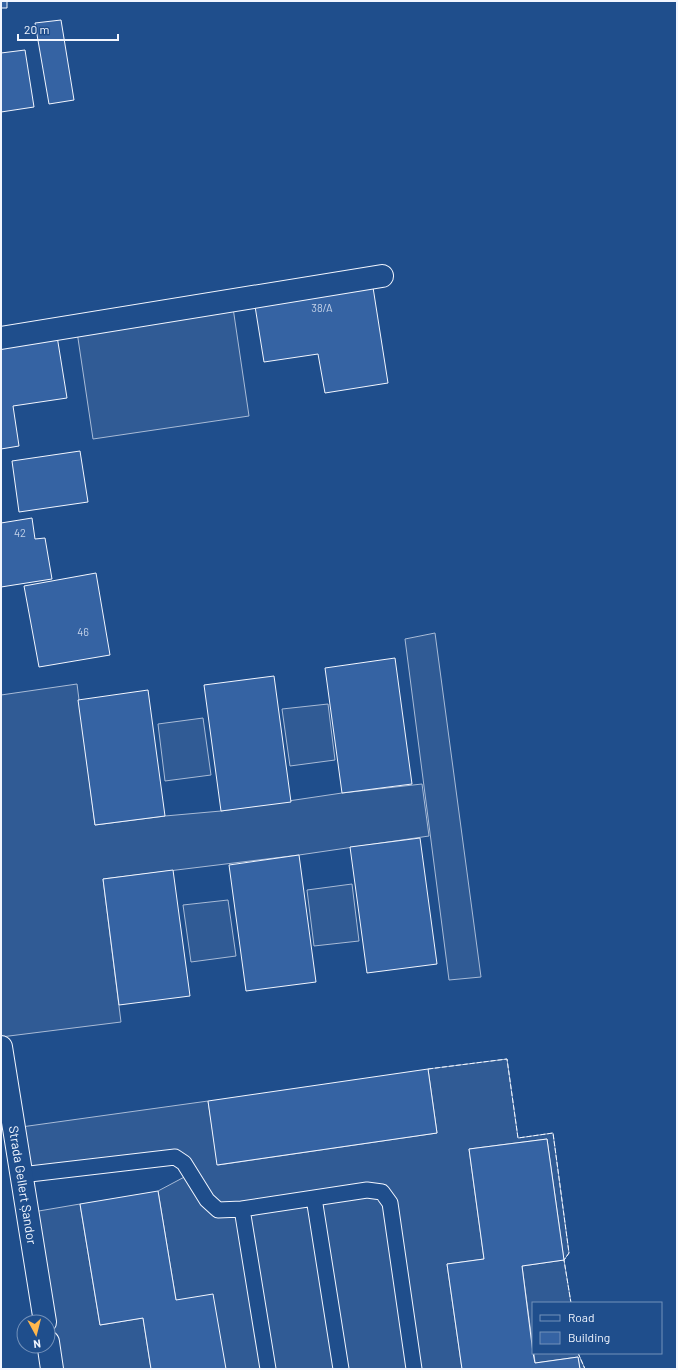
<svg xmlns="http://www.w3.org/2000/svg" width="678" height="1370" font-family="Barlow,sans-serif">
  <rect width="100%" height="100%" fill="#1f4e8c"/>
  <path fill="#305b95" stroke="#a8bbd7" d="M232,301L249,416L93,439L76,325Z
    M435,633L481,977L449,980L405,639Z
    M77,684L95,825L165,816L221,811L342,793L422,784L429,836L299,855L103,879L121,1022L1,1037V695Z
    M328,704L335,760L290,766L282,709Z
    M203,718L211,775L165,781L158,724Z
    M352,884L359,941L314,946L307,890Z
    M228,900L236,956L191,962L183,905Z
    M507,1059L518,1138L553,1133L569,1253L564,1260L571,1303H533V1348L522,1266L564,1260L547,1139L469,1149L484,1259L447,1264L462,1369H226L176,1300L158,1191L190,1174L184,1163L21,1175L14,1128L208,1101L218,1165L437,1133L428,1069Z
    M80,1204L100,1325L143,1318L151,1369H52L27,1213Z
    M534,1353H578L585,1369H580L578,1357L535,1363Z"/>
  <path fill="#3563a3" stroke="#f2f6ff" d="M1,1H7V8H1Z
    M61,20L74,100L49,104L35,23Z
    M25,50L34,107L1,112V53Z
    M372,281L388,383L325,393L318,354L264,362L254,300Z
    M57,336L67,398L13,406L19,446L1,449V345Z
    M80,451L88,502L19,512L12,461Z
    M32,518L35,539L45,538L52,579L1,587V523Z
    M96,573L110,655L39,667L24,586Z
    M395,658L412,784L342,793L325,668Z
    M274,676L291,802L221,811L204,685Z
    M148,690L165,816L95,825L78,700Z
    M420,838L437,964L367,973L350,847Z
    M299,855L316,982L246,991L229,865Z
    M173,870L190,996L119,1005L103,879Z
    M428,1069L437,1133L217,1165L208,1101Z
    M547,1139L564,1260L522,1266L533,1353L535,1363L578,1357L580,1369H462L447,1264L484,1259L469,1149Z
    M158,1191L176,1300L213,1294L226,1369H151L143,1318L100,1325L80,1204Z"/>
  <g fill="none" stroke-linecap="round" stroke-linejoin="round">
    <g stroke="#f2f6ff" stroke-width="17">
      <path id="service" d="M21,1175L175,1157L184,1163L207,1200L218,1210L242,1209L367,1190L382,1192L390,1203L414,1369
        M314,1198L341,1369
        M242,1209L268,1369"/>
    </g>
    <g stroke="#f2f6ff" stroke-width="24">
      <path id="minor" d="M1,338L382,276
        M1,1047L45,1322
        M48,1342L52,1369"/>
    </g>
    <use href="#service" stroke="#1f4e8c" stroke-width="15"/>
    <use href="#minor" stroke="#1f4e8c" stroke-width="22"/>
    <path stroke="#f2f6ff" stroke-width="1" stroke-dasharray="5 2" stroke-linecap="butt" d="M428,1069L507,1059L518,1138L553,1133L569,1253L564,1260L571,1303
      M578,1353L585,1369"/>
  </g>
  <g text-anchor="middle" stroke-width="3" stroke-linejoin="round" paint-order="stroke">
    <g font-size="11" fill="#c3d1e8">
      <text x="322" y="312">38/A</text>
      <text x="20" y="537">42</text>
      <text x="83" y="636">46</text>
    </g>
    <g font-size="13" fill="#f2f6ff" stroke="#1f4e8c">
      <text transform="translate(23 1185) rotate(81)" y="5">Strada Gellert Șandor</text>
    </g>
  </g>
  <rect width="678" height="1370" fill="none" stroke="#f2f6ff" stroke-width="4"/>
  <rect x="532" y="1302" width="130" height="52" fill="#1f4e8c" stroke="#7391ba"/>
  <rect x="540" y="1315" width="20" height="6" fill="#1f4e8c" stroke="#7391ba"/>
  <text x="568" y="1322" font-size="12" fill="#f2f6ff">Road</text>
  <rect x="540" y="1332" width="20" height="12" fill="#3563a3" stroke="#7391ba"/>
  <text x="568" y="1342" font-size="12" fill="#f2f6ff">Building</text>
  <g transform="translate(36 1334) rotate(173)"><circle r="19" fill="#1f4e8c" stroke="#7391ba"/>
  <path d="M0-3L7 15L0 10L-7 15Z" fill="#ffb74d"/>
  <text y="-6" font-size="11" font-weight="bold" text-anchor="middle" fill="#f2f6ff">N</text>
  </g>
  <path d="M18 34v6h100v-6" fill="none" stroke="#f2f6ff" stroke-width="2"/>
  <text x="24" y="34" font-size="12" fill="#f2f6ff" stroke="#1f4e8c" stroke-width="3" paint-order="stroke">20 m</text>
</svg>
